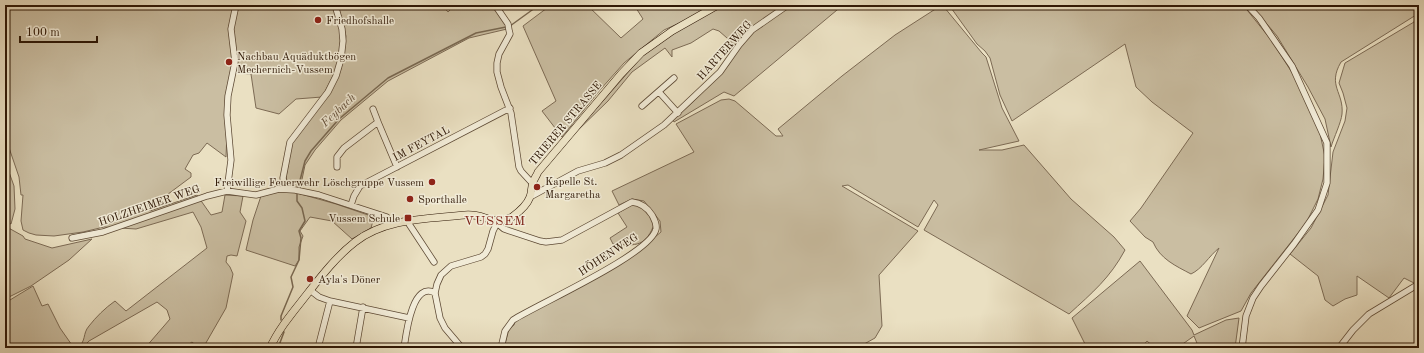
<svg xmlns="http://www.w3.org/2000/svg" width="1424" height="353" font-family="'Old Standard TT',serif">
  <rect width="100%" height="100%" fill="#eae0c2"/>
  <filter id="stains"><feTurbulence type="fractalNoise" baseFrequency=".005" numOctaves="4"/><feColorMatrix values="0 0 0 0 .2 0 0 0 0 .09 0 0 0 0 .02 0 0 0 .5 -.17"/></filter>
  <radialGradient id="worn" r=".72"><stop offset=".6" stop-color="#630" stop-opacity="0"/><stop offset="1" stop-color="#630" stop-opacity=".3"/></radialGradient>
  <path fill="#cabea2" stroke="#7c6a54" d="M5,5H334C337,16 342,31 342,42C342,62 331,80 322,97L296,99L279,114L256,108L251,74L235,73L228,108L226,157L207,143L199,153L193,155L185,169L191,173V177L148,209L150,211L197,195L211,215L222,212L225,195L243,196L240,212L246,221L237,256L231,255L227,256L226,262L230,267L233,274L226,308L203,348H199L192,342L183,348H145L170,319L167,310L157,302L89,341L85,345L91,348H77C87,341 82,334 89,326C96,317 105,308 115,301L126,311L207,248L201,227L193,212L136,229L104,227L83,232L54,236L36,235L29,233L23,230L21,221L23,195H21L19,177L5,136Z
    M338,5H442L448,12L455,5H493L507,23V29L469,38L388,81L341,120L315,150L305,165L300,189C292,187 288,185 286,177L292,142L329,93L341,69L346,36Z
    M551,5H587L621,38L643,19L636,8L639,5H713L686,20L664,30L624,63L600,90L562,137L542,111L556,101L523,26Z
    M723,5H785L750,30L735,45L719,31L713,29L691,43L672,50V57L665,48L632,72L608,101L574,134L645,53L673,34Z
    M792,5H843L734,96L724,92L674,122L673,120L695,100L721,74L729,64L735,52L753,32Z
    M949,5H1243L1272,41L1296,79L1318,124L1325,157L1323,179L1318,199L1306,223L1251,293L1241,311L1199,328L1187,316L1219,248C1209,256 1202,269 1191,274C1176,266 1160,259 1153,242L1145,237L1130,221L1141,208L1193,133L1152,102L1136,87L1125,44L1012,121L1000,95L990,58L985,51L977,44Z
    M1251,5H1419V281L1416,284L1404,278L1389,298L1357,276V295L1345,299L1333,306L1325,300L1318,276L1290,254L1311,228L1328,195L1333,152L1345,121L1347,108L1343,93L1339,83L1345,63L1414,22L1416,15L1341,62C1327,86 1344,92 1342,114C1341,123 1334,137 1331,147L1325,119L1308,87L1277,36Z
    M944,7L982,53L986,57L1002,108L1019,141L979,150H1002L1024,145L1071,199L1114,237L1125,250C1110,278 1092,293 1069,314L924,230L938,205L934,200L918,227L848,185L842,186L918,231L879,275L882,326L875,338L857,348H504L509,329L514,325L515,321L627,260L661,232L660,221L644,201L632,199L619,205L612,191L694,152L676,124L721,100L729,99L735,101L776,136H783L778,129L842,76L895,35L937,8Z
    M5,161L14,186L15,209L11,224L5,221Z
    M282,191H290L336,204L374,217L371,228L352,239L332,221L310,217L300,231L303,236L299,247V260L295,266L246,250L253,220L261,196Z
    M633,204L641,205L655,222C646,247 637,246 613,244L610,238L627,227L618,213Z
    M5,226L23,236L25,239L52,248L92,239L69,260L31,286L5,299Z
    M1140,261L1192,330L1194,335L1226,320L1239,318L1235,348H1199L1194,336L1177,348H1155L1147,341L1141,348H1087L1072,318Z
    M33,286L42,306L48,304L60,328L74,348H5V303Z
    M1418,286L1419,348H1416Z"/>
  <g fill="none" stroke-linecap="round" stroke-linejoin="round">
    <path stroke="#786750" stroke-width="1.5" d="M510,26L539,5
      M298,188L305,161L311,151L339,119L388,78L476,33L506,27
      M281,320V316L293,287L291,277L299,260L301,238L299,231L305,221L302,208L297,201V192
      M278,348L284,332"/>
    <g stroke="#5d4934" stroke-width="7">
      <path id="minor" d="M495,5L508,24L509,30L510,34L499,54L497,63V72L501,87L511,113L519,167L521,171L532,183
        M659,92L678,113
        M642,106L674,78
        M373,109L378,122
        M337,167V157L344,148L378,122L397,167
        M285,189L283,178L290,142L328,92L336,76L341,59L343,41L342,29L335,5
        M227,191L231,160L227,115L228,96L235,62L231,29L236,5
        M530,197L578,171L605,163L621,155L664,125L720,72L739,45L752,30L788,5
        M351,205L354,196L360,186L510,108
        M409,221V224L434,262
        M498,224L504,229L540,241L546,242L562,240L632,202C640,203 647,207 652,215C654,219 657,223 656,229C651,254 538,304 513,320L505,331L501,348
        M72,238L103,232L207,196L227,191L256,195L279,189L295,190L319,195L387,217L389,225
        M310,290L319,297L330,301L409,318
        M318,348L330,301
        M356,348L363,307
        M404,348C406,335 412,280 435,293
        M462,348L445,328L440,318L435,293L437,284L441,275L451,266L481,257L485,254L488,249L493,231L498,221
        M1242,348L1246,316L1253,298L1261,286L1294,244L1318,210L1327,183V143L1292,66L1259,18L1247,5
        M1339,348L1353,330L1369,314L1417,285"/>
    </g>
    <g stroke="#2e1705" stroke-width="8">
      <path id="major" d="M270,348C279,328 294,311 308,293C322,275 337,256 355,242C386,218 428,219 465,215C485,213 493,227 512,217C519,212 527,205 530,197C532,192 531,187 533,182C534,179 537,175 538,172L621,74L641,53L672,31L718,5"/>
    </g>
    <use href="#minor" stroke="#f1ebd7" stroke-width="5.5"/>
    <use href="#major" stroke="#eae0c2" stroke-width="7"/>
  </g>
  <g fill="#8f2418" stroke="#f1ebd7" stroke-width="1.5">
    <circle cx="318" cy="20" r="4"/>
    <circle cx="229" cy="62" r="4"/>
    <circle cx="432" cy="182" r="4"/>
    <circle cx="537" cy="187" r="4"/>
    <circle cx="410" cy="199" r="4"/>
    <rect x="404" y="214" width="8" height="8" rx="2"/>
    <circle cx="310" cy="279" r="4"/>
  </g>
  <g text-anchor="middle" stroke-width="3" stroke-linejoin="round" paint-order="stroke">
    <g font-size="11" fill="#2e1705" stroke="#f1ebd7" text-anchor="start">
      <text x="326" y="24">Friedhofshalle</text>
      <text x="237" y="60">Nachbau Aquäduktbögen<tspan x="237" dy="13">Mechernich-Vussem</tspan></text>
      <text x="545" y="185">Kapelle St.<tspan x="545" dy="13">Margaretha</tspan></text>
      <text x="424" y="186" text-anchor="end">Freiwillige Feuerwehr Löschgruppe Vussem</text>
      <text x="418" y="203">Sporthalle</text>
      <text x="400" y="222" text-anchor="end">Vussem Schule</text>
      <text x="318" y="283">Ayla's Döner</text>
    </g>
    <g font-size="11" fill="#2e1705" stroke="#f1ebd7">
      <text transform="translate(724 50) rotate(-48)" y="4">HARTERWEG</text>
      <text transform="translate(565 123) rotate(-50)" y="4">TRIERER STRASSE</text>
      <text transform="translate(421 143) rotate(-28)" y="4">IM FEYTAL</text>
      <text transform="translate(149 205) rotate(-19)" y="4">HOLZHEIMER WEG</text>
      <text transform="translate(608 254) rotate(-33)" y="4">HÖHENWEG</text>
    </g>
    <g font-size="12" font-style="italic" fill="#604c37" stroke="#f1ebd7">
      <text transform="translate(338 110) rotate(-43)" y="4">Feybach</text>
    </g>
    <g font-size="13" letter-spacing="1" fill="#7a1f14" stroke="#f1ebd7">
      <text x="495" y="225">VUSSEM</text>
    </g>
  </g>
  <rect width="1424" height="353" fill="none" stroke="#eae0c2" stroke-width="20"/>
  <rect x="6" y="6" width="1412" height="341" fill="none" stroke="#2e1705" stroke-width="2"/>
  <rect x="10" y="10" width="1404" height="333" fill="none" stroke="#2e1705"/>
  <path d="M20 36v6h77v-6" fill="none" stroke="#2e1705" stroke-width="2"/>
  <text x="26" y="36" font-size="12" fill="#2e1705" stroke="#f1ebd7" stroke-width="3" paint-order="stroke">100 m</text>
  <rect width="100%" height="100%" filter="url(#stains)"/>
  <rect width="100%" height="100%" fill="url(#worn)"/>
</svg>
